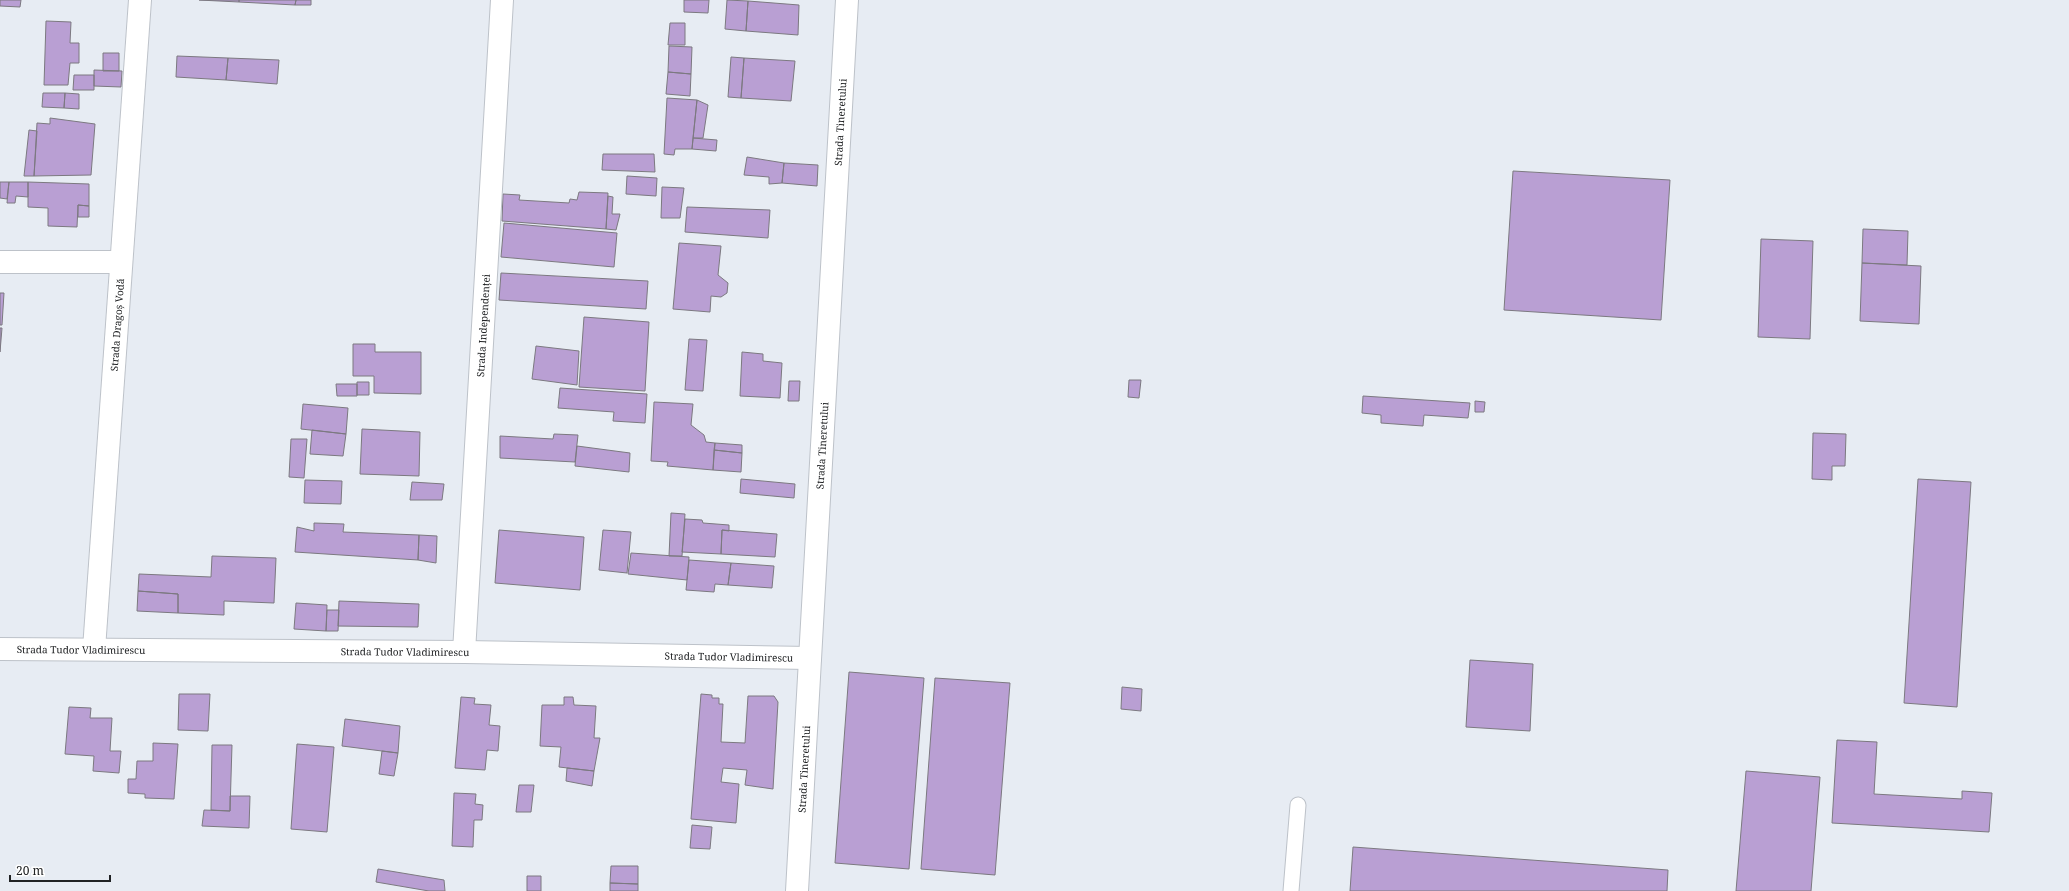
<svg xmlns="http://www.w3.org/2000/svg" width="2069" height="891" font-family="'Noto Serif',serif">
  <rect width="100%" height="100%" fill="#e7ecf3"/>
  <path fill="#b99fd3" stroke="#7c7980" d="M0,0H21L20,7L0,6Z
    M199,0H239V2Z
    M239,0H296L295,5L239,2Z
    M296,0H311V5H295Z
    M684,0H709L708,13L684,12Z
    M727,0L748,1L746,31L725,29Z
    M748,1L799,5L798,35L746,31Z
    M46,21L71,22L70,43H79V63H70L68,85H44Z
    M670,23H685V45H668Z
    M669,46L692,47L691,74L668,72Z
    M103,53H119V71H103Z
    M177,56L228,58L226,80L176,77Z
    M731,57L744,58L741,98L728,97Z
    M228,58L279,60L277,84L226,80Z
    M744,58L795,61L791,101L741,98Z
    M94,70L122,71L121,87L94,86Z
    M668,72L691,74L690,96L666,94Z
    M74,75H94V90H73Z
    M43,93H65L64,108L42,107Z
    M65,93L79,94V109L64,108Z
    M667,98L697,100L692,149H675L674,155L664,154Z
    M697,100L708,105L703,138H693Z
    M50,118L95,124L91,175L34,176L37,123L50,124Z
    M29,130L37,131L34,176H24Z
    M693,138L717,140L716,151L692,149Z
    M603,154H654L655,172L602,170Z
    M747,157L784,163L782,183L769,184V177L744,175Z
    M784,163L818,165L817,186L782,183Z
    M1513,171L1670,180L1661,320L1504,310Z
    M627,176L657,178L656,196L626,194Z
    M0,182H9L7,199L0,198Z
    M9,182H28V197L16,196L15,203H7Z
    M28,182L89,184V206L78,205L77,227L48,226V208L28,207Z
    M662,187L684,188L680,218H661Z
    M579,192L608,193L606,229L502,221L503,194L520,195L519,200L569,203L570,199L577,200Z
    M608,196L613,197L612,214H620L616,230L606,229Z
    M78,205L89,206V217H78Z
    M687,207L770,210L768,238L685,232Z
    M504,223L617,233L614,267L501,257Z
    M1863,229L1908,231L1907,265L1862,263Z
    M1761,239L1813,241L1810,339L1758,337Z
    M679,243L721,246L718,275L728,283L727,293L721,297L711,296L710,312L673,309Z
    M1862,263L1921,266L1919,324L1860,321Z
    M501,273L648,281L646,309L499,300Z
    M0,293H4L2,325H0Z
    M584,317L649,322L645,391L579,387Z
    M0,328H2L0,352Z
    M689,339L707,340L703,391L685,390Z
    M353,344H375V352H421V394L374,393V376H353Z
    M536,346L579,351L577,385L532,379Z
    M742,352L763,354V361L782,363L780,398L740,396Z
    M1129,380H1141L1139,398L1128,397Z
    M789,381H800L799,401H788Z
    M357,382H369V395H357Z
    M336,384H357V396H337Z
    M560,388L647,394L645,423L613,421L614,412L558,408Z
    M1363,396L1470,403L1468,418L1424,415L1423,426L1381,423V415L1362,413Z
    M1475,401L1485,402L1484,412H1475Z
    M654,402L693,404L691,425L704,435L706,442L715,443L713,470L667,466L668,462L651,461Z
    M303,404L348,408L346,434L301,429Z
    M362,429L420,432L419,476L360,474Z
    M312,430L346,434L343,456L310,454Z
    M1813,433L1846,434L1845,466H1832V480L1812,479Z
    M554,434L578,435L575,462L500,458V436L553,439Z
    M291,439H307L304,478L289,477Z
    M715,443L742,445V453L714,450Z
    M577,446L630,453L629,472L575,466Z
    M714,450L742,453L741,472L713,470Z
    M741,479L795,484L794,498L740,493Z
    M1918,479L1971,482L1957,707L1904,703Z
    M305,480L342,481L341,504L304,503Z
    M412,482L444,484L442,500H410Z
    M671,513L685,514L682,556H669Z
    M685,519L702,520L703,523L729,525V531L722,530L721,554L682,552Z
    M314,523L344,524L343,532L419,535L418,560L295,552L297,527L314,531Z
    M499,530L584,537L580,590L495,583Z
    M603,530L631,532L627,573L599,570Z
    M722,530L777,534L775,557L721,554Z
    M419,535L437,536L436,563L418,560Z
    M631,553L689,557L687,580L628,574Z
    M212,556L276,558L274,603L224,601V615L178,613V594L138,591L139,574L211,577Z
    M689,560L731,563L728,585L715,584L714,592L686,590Z
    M731,563L774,566L772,588L728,585Z
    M138,591L178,594V613L137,611Z
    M339,601L419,604L418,627L338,626Z
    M296,603L327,605L326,631L294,629Z
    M327,610H339L338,631H326Z
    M1470,660L1533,664L1530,731L1466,727Z
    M849,672L924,678L909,869L835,863Z
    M935,678L1010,683L995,875L921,869Z
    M1122,687L1142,689L1141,711L1121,709Z
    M179,694H210L208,731L178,730Z
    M701,694L712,695V698H719V704H723L721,742L745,743L748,696H774L778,702L773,789L745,785L747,770L723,768L721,782L739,784L736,823L691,819Z
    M461,697L475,698L474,704L491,705L489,725L500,726L498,751L487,750L485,770L455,768Z
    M564,697H573L574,705L596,706L594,738H600L594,771L559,767L561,747L540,746L542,705H564Z
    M69,707L91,708L90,718H112L110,751H121L119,773L93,771L94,756L65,754Z
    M345,719L400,726L398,753L342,746Z
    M1837,740L1877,742L1874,794L1962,799V791L1992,793L1989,832L1832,823Z
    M153,743L178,744L174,799L145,798V794L128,793V779H136L137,761H153Z
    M297,744L334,747L327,832L291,829Z
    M212,745H232L230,811L211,810Z
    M382,751L398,753L394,776L379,774Z
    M567,768L594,771L592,786L566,781Z
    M1746,771L1820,777L1811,891H1736Z
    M519,785H534L531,812H516Z
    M454,793L476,794L475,804L483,805L482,820H474L473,847L452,846Z
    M230,796H250L249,828L202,826L204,810L230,811Z
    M692,825L712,827L710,849L690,848Z
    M1353,847L1668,870L1667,891H1350Z
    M611,866H638V884L610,883Z
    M378,869L444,880L445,891H429L376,882Z
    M527,876H541V891H527Z
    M610,883L638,884V891H610Z"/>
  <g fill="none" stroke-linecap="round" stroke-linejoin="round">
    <g stroke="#bdc2c9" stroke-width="17">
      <path id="lane" d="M1291,891L1298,805"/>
    </g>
    <g stroke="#bdc2c9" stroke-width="24">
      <g id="street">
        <path d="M0,262H121"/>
        <path id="s1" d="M0,649L464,652L810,658"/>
        <path id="s2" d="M94,649L140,0"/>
        <path id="s3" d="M464,652L502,0"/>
        <path id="s4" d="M797,891L847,0"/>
      </g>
    </g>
    <use href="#lane" stroke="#fff" stroke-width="15"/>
    <use href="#street" stroke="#fff" stroke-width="22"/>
  </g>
  <g text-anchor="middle" stroke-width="3.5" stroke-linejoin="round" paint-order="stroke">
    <g font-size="10" fill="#202224" stroke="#fff">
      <text dy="4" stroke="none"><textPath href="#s4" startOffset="770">Strada Tineretului</textPath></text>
      <text dy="4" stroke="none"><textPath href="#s2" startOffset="325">Strada Dragoș Vodă</textPath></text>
      <text dy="4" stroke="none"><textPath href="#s3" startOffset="327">Strada Independenței</textPath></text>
      <text dy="4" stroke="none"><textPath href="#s4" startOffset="446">Strada Tineretului</textPath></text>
      <text dy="4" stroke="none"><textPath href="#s1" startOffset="81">Strada Tudor Vladimirescu</textPath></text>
      <text dy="4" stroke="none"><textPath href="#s1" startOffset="405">Strada Tudor Vladimirescu</textPath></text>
      <text dy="4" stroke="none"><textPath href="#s1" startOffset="729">Strada Tudor Vladimirescu</textPath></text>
      <text dy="4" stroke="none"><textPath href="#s4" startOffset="122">Strada Tineretului</textPath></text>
    </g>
  </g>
  <path d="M10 875v6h100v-6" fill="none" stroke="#202224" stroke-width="2"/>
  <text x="16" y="875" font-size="12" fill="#202224" stroke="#ffffff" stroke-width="3" paint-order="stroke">20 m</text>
</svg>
